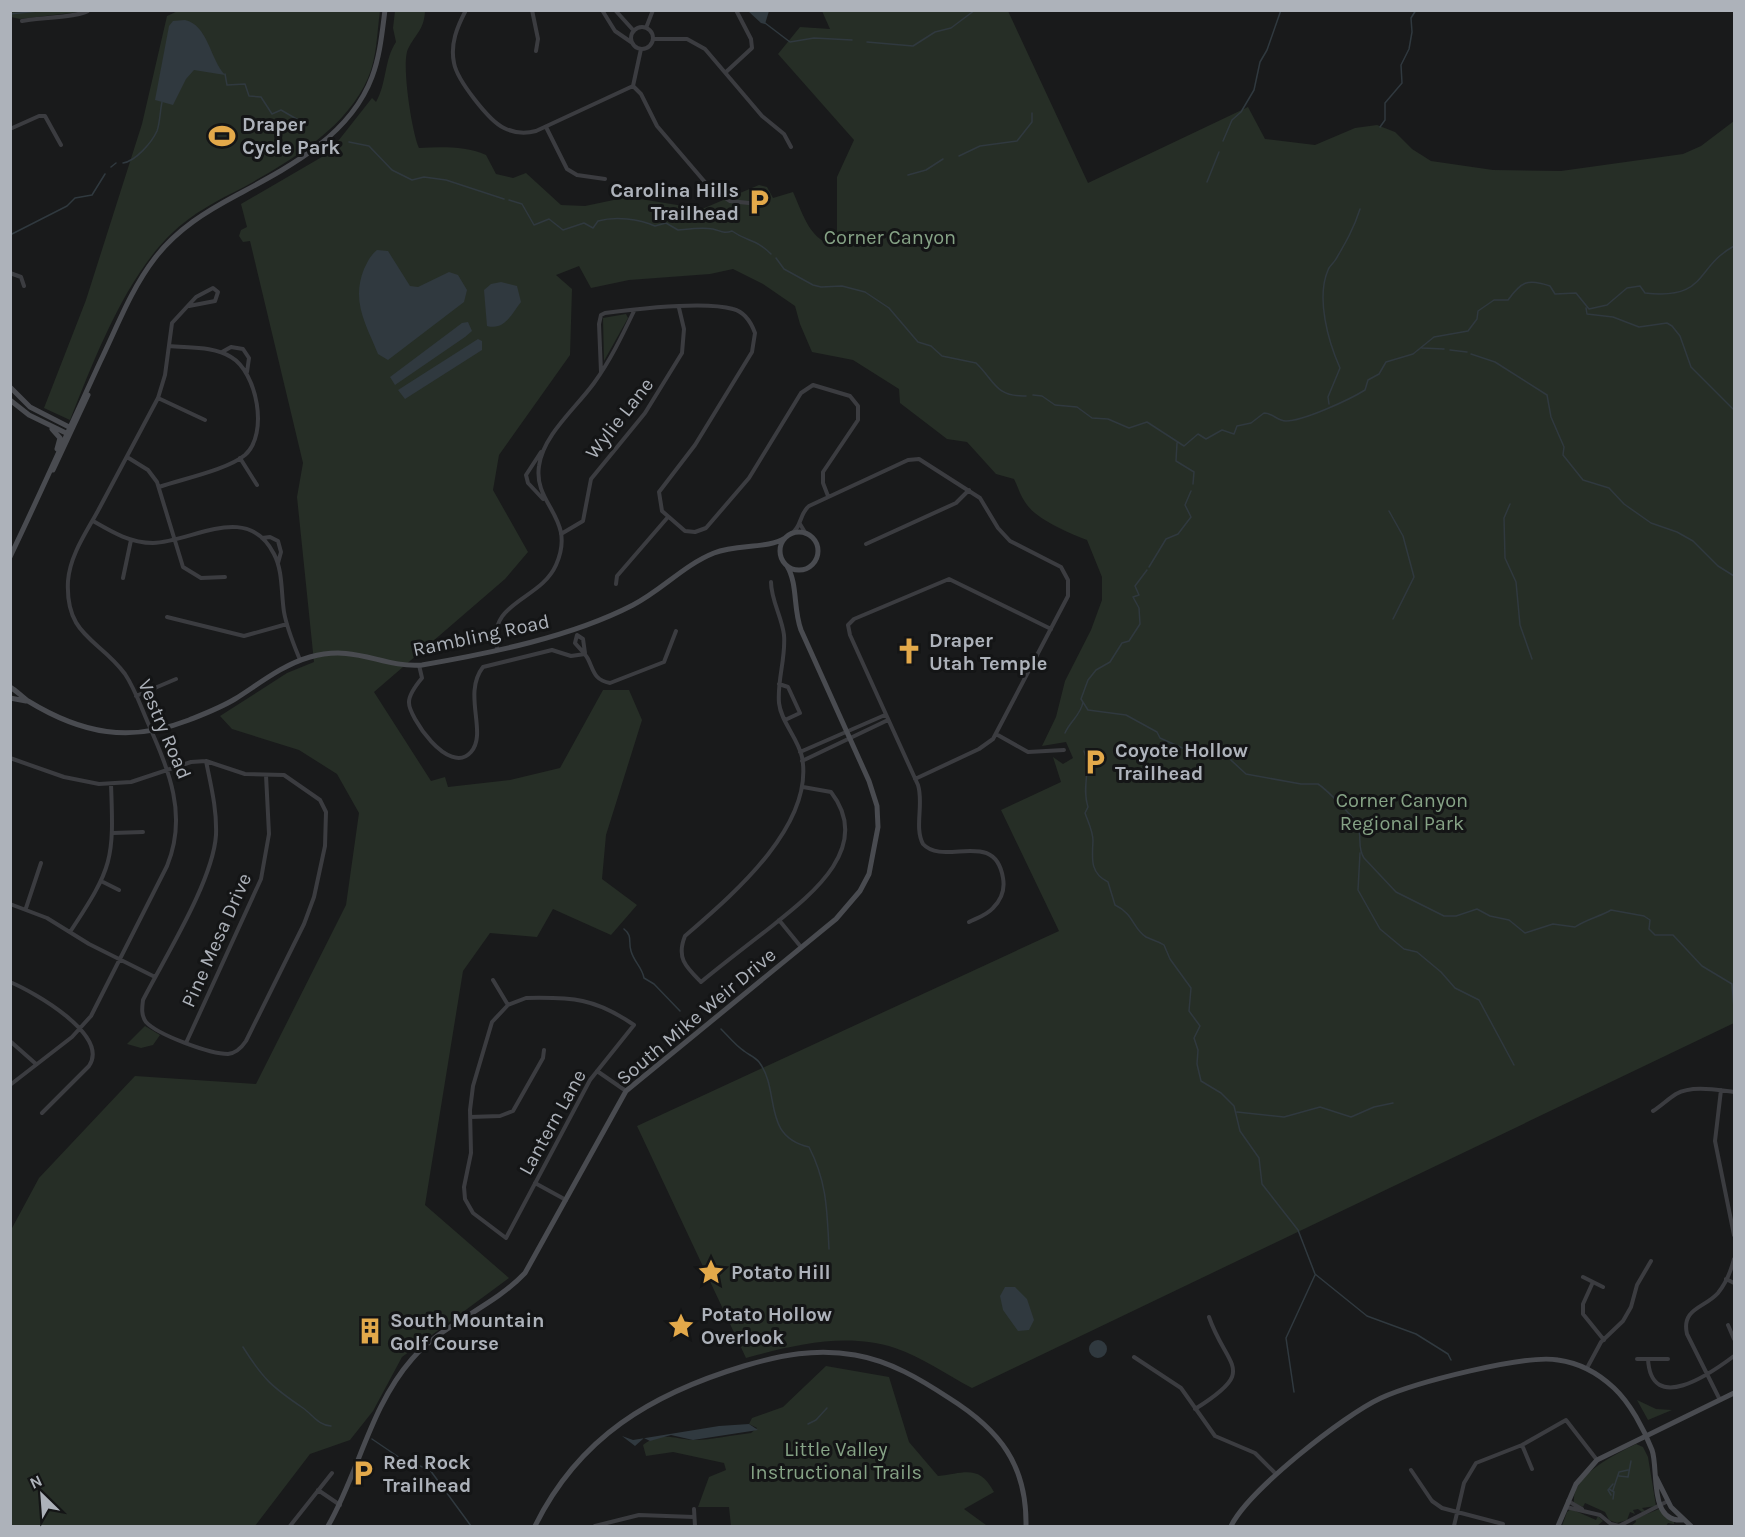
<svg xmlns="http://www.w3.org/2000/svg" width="1745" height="1537" font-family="Karla,sans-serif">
  <rect width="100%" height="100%" fill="#191a1b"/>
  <path fill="#262e26" d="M180,10L380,11C377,32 377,58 368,78C346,129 290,161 244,187C218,200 193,213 172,233C125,278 94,360 70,420L44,408L86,300L142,124L167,16Z
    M10,11H87L20,19L11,17Z
    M395,11H425C424,30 416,33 408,49C401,63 412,133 419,148C442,147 465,146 486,155L496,174L513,178L526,173L561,205L585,206L628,197L702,209L759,185L767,187L773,198L793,192C804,216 809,240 837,247V177L854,140L778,54L800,27L830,29L822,11H1008L1088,183L1248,107L1265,139L1315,145L1355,128L1377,125L1395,132L1412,149L1431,161L1493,170L1561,171L1683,154L1701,146L1734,121V1023L972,1388C947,1375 922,1357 895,1348C846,1332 794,1345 746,1358L637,1126L1059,931L1001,810L1061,782L1053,757L1063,764L1073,758L1066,742L1042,746L1056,717L1065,681L1091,630L1102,600V577L1087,540C1069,533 1035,519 1025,502C1020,495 1018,487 1014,479L996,474L967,442L947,439L900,403L899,389L853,360L812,352L800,324L795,306L763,284L733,269L710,274L629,280L591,288L579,266L556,275L572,289L570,355L499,455L493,490L528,552L505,579L374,692L431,781L445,777L448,787L510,780L560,768L603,690H629L642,720L606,835L602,879L637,905L611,935L553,909L537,937L490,933L463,971L425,1205L509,1278L402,1357L373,1411L350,1440L310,1454L255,1526H11V1230L39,1178L135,1076L256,1084L346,905L359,813L337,774L299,750L232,729L220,716L287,673L314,662L297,497L303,463L250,241L243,242L239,236L241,230L247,227L241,204L339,147L335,145L372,98L376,102C387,83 384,60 396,42L393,28Z
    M626,314L628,318L604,361L603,318Z
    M145,1026L160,1035L153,1045L141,1048L127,1044Z
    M826,1366L889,1377L909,1442L938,1476C965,1473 979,1464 994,1492L964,1509L986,1525L731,1526L729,1507H698L709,1477L726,1470L724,1463L673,1452L646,1456L643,1445C661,1431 674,1439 694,1440C712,1440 732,1435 751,1433L757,1428L749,1424L752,1418L783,1407Z
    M1637,1400L1656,1409L1672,1410L1648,1420Z
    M1636,1444L1643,1447L1648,1457L1656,1506L1642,1508L1645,1511L1642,1512L1638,1509L1633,1510L1635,1514L1630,1512L1627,1520L1617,1523L1609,1520L1605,1512L1585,1503L1583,1507L1574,1503C1571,1475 1616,1454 1636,1444Z
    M1571,1509L1596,1520L1598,1516L1603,1521L1597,1526H1562L1567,1512Z
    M1659,1509L1674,1519V1524L1668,1523L1666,1526H1631L1636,1522L1635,1519Z"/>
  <path fill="#30393f" d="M748,11H769L765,24L761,23Z
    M185,20C208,25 210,59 225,75L194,70L186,79L173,105L155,100L169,26L173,21Z
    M377,250L388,251L410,286L418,287L449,272L458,275L467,290L464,302L388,360L378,354C366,324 351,302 364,269C368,261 370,256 377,250Z
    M501,282L517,286L521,302C512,313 505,331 487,326L484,290L491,284Z
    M468,322L472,331L465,337L395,385L390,377L462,323Z
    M478,339L482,341V350L405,399L398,390Z
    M1005,1287H1015L1027,1299L1034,1320L1029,1330L1018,1331L1003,1310L1000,1296Z
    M1089 1349a9 9 0 1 1 18 0a9 9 0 1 1-18 0Z
    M749,1424L758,1430L693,1440L671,1435L650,1441L644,1438L635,1446L622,1436L633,1440L719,1426Z"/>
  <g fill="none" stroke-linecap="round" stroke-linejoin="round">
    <path stroke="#30393f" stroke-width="1.5" d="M68,10H71
      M10,14L47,10
      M765,23L790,42L814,38L852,40
      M867,42L913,46L935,32L951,28L975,10
      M225,74L227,85L245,84L249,96L261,97L272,114L281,110L300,121
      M1380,127L1385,120V103L1402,83L1401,65L1409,49L1412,32L1411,18L1416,10
      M1223,141L1232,120L1241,112L1254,90L1260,62L1267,50L1281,10
      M349,142L369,146L392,170L412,180L424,177L446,180L504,199
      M959,156L980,146L1017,141L1032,122V113
      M123,163C136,161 152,142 157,131C160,123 160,111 162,102
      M111,167L116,163
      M908,175L926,170L943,159
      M1207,182L1219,152
      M509,200L522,204L534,225L549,219L563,230L584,223L593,228L598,221C616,216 639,219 655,226L666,223L678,230C689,229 702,227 713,229C721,231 724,234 732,231C749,243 755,238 771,254
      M10,235L67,206L75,198L92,195L105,174
      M776,258L784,269L813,285L821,287L842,286L865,292L889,308L918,342L931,346L942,356L976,363C995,381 995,397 1026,396
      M1586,308L1587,314L1613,317L1639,327L1667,323L1672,326L1680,336L1691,367L1734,410
      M1422,348L1444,349
      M1450,350L1467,352
      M1471,354L1495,362L1547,395L1551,417L1564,447L1563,455L1583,480L1609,488L1624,504L1651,523L1677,532L1693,541L1718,566L1734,576
      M1033,395L1042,396L1055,405L1077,407L1092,418L1108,419L1129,428L1147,422L1184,446L1198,434L1206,439L1222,430L1234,434L1237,426L1251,423L1264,413C1273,413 1277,421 1286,421C1303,421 1349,400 1365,390L1368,380L1379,374L1386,362L1413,354L1434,337L1468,331L1477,319L1478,311L1494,300H1508C1521,282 1527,278 1550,286L1555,294L1576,293L1589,309L1607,305L1627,288L1640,286L1645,293C1708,300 1694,268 1734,246
      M1329,404L1328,397L1340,368C1328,341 1316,298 1328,270C1329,266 1334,263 1336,259C1346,242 1354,228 1360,209
      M1177,443L1176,461L1194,472L1193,484
      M1510,504L1504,518L1505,558L1516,582L1520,625L1532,659
      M1389,511L1403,536L1414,577L1393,619
      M1149,567L1166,539L1178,534L1191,517L1185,505L1191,491
      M1147,570L1135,586L1139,595L1133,597L1139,608L1140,624L1129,641L1122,643L1110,662L1096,670L1088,680L1081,699L1088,710L1126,715L1157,732L1160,738L1187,750L1219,749L1246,774L1301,784H1318C1326,789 1355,818 1358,826C1362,837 1357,848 1364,858L1396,892L1444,916H1456L1477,909L1490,916L1509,920L1525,933L1553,924L1575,927C1587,919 1599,917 1611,910L1644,916L1650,920L1649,929L1655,935H1673L1702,966L1732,984L1734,1009
      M1065,733C1070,721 1081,715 1083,702
      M1084,751C1092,771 1081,785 1088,807L1085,813C1088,822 1093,831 1093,841C1092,859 1090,873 1108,882L1115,905C1134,914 1133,929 1146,937C1152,940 1158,941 1164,945L1170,959L1191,988L1189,1011L1200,1026L1194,1038L1198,1050L1197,1064L1201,1081L1221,1093L1234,1106L1240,1131L1259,1158L1262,1184L1298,1230L1315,1274L1367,1316L1416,1334L1448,1354L1451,1360
      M1360,853L1358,890L1380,929L1404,949L1417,952L1441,972L1455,988L1479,1000L1514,1065
      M624,929C633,936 628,942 631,951C634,962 642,967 644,978L654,984L680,1011
      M721,1029C728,1036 736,1046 744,1051C749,1055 755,1057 759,1062C781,1091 761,1136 809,1147C827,1182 827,1210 829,1249
      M1237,1112L1284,1117L1320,1107L1351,1117L1374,1107L1393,1103
      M243,1347C263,1379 272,1387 303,1408C313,1415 318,1425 331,1426
      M1294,1392L1286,1338L1315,1275
      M808,1424L816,1420L827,1408
      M372,1439L400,1458L430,1470L471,1526
      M1619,1476L1628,1477L1631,1461
      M1609,1489L1614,1492L1613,1499
      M1613,1490L1619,1472L1628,1470
      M1611,1495L1608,1490L1613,1484"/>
    <path stroke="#3b3c40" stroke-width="4" d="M466,10C457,27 450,44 454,63C457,80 489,121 504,128C514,133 525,134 536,131L633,86
      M532,10L538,39L536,51
      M602,10L615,31L631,42
      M615,10L634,31
      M22,21C35,18 84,17 89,10
      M631 38a11 11 0 1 1 22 0a11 11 0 1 1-22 0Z
      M646,28L653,10
      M653,39H687L705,49L762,116L784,134L791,147
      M641,49L633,86L641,94L657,126L710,188L730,201L749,203
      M726,72L752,48L751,39L736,10
      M546,127L567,169L577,175L605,179
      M10,129L39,116H45L61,145
      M10,273L21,277L24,286
      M222,352L231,347L243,349L249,358L247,372
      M601,372L599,324L601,315L605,313C636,309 704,301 733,309C745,312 751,322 755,333L752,352L695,445L659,492L662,511L685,531L695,532L706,528L749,478L801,393L813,385L850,396L858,406V420L823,472V483L828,496
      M158,398L205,420
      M541,452L526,475L528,483L543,499
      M127,457L148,470L157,482L183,567L201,578L225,577
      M240,458L257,485
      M159,487C182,479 227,470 245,455C269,434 257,372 231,357C214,346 189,348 169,346
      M93,521C112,532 130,543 153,543C193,542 247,501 274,554C283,571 281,593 284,612C287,629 294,645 300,660
      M800,524L806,534
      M561,534L583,521L591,479L645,413L682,353L684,329L679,308
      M791,534C802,527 799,514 809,506L908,460L919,459L980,498L998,528L1010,541L1061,567L1068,580V596L993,739L979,749L915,779
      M262,538L270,537L278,541L281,552L278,563
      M866,544L956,503L969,490
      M123,578L131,540
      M771,582C771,600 782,617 784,635C786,658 777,680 779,703C781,722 798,738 802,757C815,826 731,896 685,936C676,958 686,967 701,982C723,964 745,947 767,930C807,898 875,849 831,792L803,787
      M616,584L617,576L668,517
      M167,617L244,636L287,624
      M577,635L575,643C579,648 585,653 588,659C594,671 594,680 610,683L664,662L676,631
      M577,635L583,639L585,653
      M497,648C487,601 540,601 556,565C577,518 533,505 539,466C543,435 576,408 594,383C610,361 622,336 634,311
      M419,665L422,678C417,684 409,695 409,702C408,716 449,777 471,752C488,733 462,694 483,667L552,650L571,656L585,654
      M779,684L788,687L800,713L785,720
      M136,696L176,679
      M996,734L1028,752L1064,750
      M800,752L885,715
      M10,758L64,777L99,784L131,782L191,762L206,761L245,774L284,775L320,800L326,812L325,846L314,897L304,924L246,1041C242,1047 237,1053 228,1054C210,1054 158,1035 146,1022C141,1015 142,1008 143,1000C165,957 213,881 216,835C217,809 211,786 206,761
      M802,761L888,720
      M113,833L143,832
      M103,882L119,890
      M10,904L47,918L89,944L155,977
      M26,908L41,863
      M779,920L801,947
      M969,922C977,918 987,915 993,908C1001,900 1005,889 1003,878C995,828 944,867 923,844C914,827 924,804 918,785L850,635L848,625L854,619L949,579L1051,629
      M70,932C113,867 114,860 111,784
      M493,980L508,1005
      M10,982C34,992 110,1035 89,1066L42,1113
      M526,998C572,997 595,998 634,1025L590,1080L506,1238L473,1213L465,1199L464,1187L471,1153L470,1110L473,1086L492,1022L508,1005Z
      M10,1041L36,1064
      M186,1043L261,879L269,834L266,775
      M597,1071L626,1091
      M10,1085L72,1037L91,1016L167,866C188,815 169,771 148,723C141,707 135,689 125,674C100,639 65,637 68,581C70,554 88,530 100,507C119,471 139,434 158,398L165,375L172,323L196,297L213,288L218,292L215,301L189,306
      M1721,1090L1715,1141L1734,1235
      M1653,1111C1661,1106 1668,1099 1676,1094C1692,1085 1717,1090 1734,1092
      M470,1117L500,1116L513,1111L543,1058L544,1050
      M535,1183L566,1200
      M1583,1277L1603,1287
      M1726,1279L1734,1283
      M1593,1282L1583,1304V1314L1604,1340
      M1728,1325L1734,1339
      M1134,1357L1181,1388L1215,1436L1255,1453L1276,1474
      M1637,1359H1668
      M1648,1359C1651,1415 1710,1374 1734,1356
      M1587,1368L1601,1342L1623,1321L1631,1307L1637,1285L1651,1261
      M1720,1400L1687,1334C1681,1308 1705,1308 1718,1293C1726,1283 1731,1271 1734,1259
      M1195,1409C1259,1369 1227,1369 1209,1317
      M1522,1445L1532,1469
      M1411,1470L1432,1501L1442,1508L1503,1524
      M318,1490L340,1505
      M1568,1501L1582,1509
      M1566,1507L1600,1515L1611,1524L1619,1526L1668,1501
      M694,1509L695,1526
      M290,1526L332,1473
      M595,1526L639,1515L694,1517
      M1454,1526L1464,1483L1476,1463L1522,1445L1566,1420L1597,1460"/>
    <path stroke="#494b50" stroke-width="5" d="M10,387L30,407L71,428
      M10,400L29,415L68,434
      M52,429L60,438L57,449
      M53,470L88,395
      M780 551a19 19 0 1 1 38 0a19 19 0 1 1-38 0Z
      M10,557C41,492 70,427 100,362C117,327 131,289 155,258C177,229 207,211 237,195C289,167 350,136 372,77C380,56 382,33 385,10
      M10,687C17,691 22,697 28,701C82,734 130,743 189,720C204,714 220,708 235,699C259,684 282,665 310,657C357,644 381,668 422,665C491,653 571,637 633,605C662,590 684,565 714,553C737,544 768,549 785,538
      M10,698L26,701
      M1656,1477L1671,1507L1691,1526
      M328,1526C359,1472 370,1407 412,1359C443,1323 492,1308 525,1273L626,1091L836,919L860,891L869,874L878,827L877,806L869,781L801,630C793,609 798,584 787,566
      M535,1526C579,1437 651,1394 744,1366C781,1355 816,1348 855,1355C890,1361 920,1379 949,1398C1000,1430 1027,1465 1026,1526
      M1231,1526C1249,1490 1344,1415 1381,1398C1414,1383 1524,1354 1558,1360C1580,1363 1598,1373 1614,1388C1630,1403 1644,1429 1652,1450C1659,1469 1648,1523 1683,1520
      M1558,1526L1576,1484L1597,1460L1734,1393"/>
  </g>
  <defs>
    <g id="stadium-bare" transform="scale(2.07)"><path d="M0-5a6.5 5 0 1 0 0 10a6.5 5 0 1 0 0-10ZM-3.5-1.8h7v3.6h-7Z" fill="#e3a94a" stroke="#141516" stroke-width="2.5" paint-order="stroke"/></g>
    <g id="parking-bare" transform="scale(2.07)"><path d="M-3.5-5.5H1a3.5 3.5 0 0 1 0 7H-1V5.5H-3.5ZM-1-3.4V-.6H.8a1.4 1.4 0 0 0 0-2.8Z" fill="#e3a94a" stroke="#141516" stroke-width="2.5" paint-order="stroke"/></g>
    <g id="church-bare" transform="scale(2.07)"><path d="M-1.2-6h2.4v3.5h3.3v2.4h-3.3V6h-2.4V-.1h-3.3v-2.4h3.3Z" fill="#e3a94a" stroke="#141516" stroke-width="2.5" paint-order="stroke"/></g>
    <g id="sight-bare" transform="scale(2.07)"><path d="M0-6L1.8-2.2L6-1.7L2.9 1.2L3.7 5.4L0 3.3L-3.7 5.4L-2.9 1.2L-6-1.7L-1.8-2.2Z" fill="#e3a94a" stroke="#141516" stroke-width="2.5" paint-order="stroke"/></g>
    <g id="building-bare" transform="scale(2.07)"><path d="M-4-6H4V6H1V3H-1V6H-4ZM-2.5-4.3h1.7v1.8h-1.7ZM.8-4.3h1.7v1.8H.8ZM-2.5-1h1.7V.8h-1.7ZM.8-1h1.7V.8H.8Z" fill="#e3a94a" stroke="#141516" stroke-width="2.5" paint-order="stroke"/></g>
  </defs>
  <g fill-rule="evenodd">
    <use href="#stadium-bare" x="222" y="136"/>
    <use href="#parking-bare" x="759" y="202"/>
    <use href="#church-bare" x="909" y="651"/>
    <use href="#parking-bare" x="1095" y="762"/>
    <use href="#sight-bare" x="711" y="1272"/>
    <use href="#sight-bare" x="681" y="1326"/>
    <use href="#building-bare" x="370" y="1331"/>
    <use href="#parking-bare" x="363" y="1473"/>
  </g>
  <g text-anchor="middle" stroke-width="6" stroke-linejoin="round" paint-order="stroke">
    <g font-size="20" font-weight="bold" fill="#adb2ba" stroke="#141516" text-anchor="start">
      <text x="242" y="131">Draper<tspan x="242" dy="23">Cycle Park</tspan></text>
      <text x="739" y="197" text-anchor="end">Carolina Hills<tspan x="739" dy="23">Trailhead</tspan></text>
      <text x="929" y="647">Draper<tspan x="929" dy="23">Utah Temple</tspan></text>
      <text x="1115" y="757">Coyote Hollow<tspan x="1115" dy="23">Trailhead</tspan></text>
      <text x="731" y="1279">Potato Hill</text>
      <text x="701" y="1321">Potato Hollow<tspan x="701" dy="23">Overlook</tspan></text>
      <text x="390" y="1327">South Mountain<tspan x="390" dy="23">Golf Course</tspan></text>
      <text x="383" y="1469">Red Rock<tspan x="383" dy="23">Trailhead</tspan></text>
    </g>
    <g font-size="20" fill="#86a386" stroke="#141516">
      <text x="890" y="244">Corner Canyon</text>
      <text x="1402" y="807">Corner Canyon<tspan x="1402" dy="23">Regional Park</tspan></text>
      <text x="836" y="1456">Little Valley<tspan x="836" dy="23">Instructional Trails</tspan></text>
    </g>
    <g font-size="20" fill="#adb2ba" stroke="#141516">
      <text transform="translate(619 418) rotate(-52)" y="7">Wylie Lane</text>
      <text transform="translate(481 635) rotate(-12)" y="7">Rambling Road</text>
      <text transform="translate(165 729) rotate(67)" y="7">Vestry Road</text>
      <text transform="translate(216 940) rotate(-66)" y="7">Pine Mesa Drive</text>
      <text transform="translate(696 1016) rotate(-40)" y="7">South Mike Weir Drive</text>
      <text transform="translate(552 1122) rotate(-61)" y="7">Lantern Lane</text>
    </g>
  </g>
  <rect width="1745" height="1537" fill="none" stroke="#adb2ba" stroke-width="24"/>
  <g transform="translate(42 1495) rotate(335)" stroke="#141516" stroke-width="4.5" paint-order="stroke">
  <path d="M0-4.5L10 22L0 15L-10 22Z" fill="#adb2ba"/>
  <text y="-9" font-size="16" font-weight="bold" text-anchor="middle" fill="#adb2ba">N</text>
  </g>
</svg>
